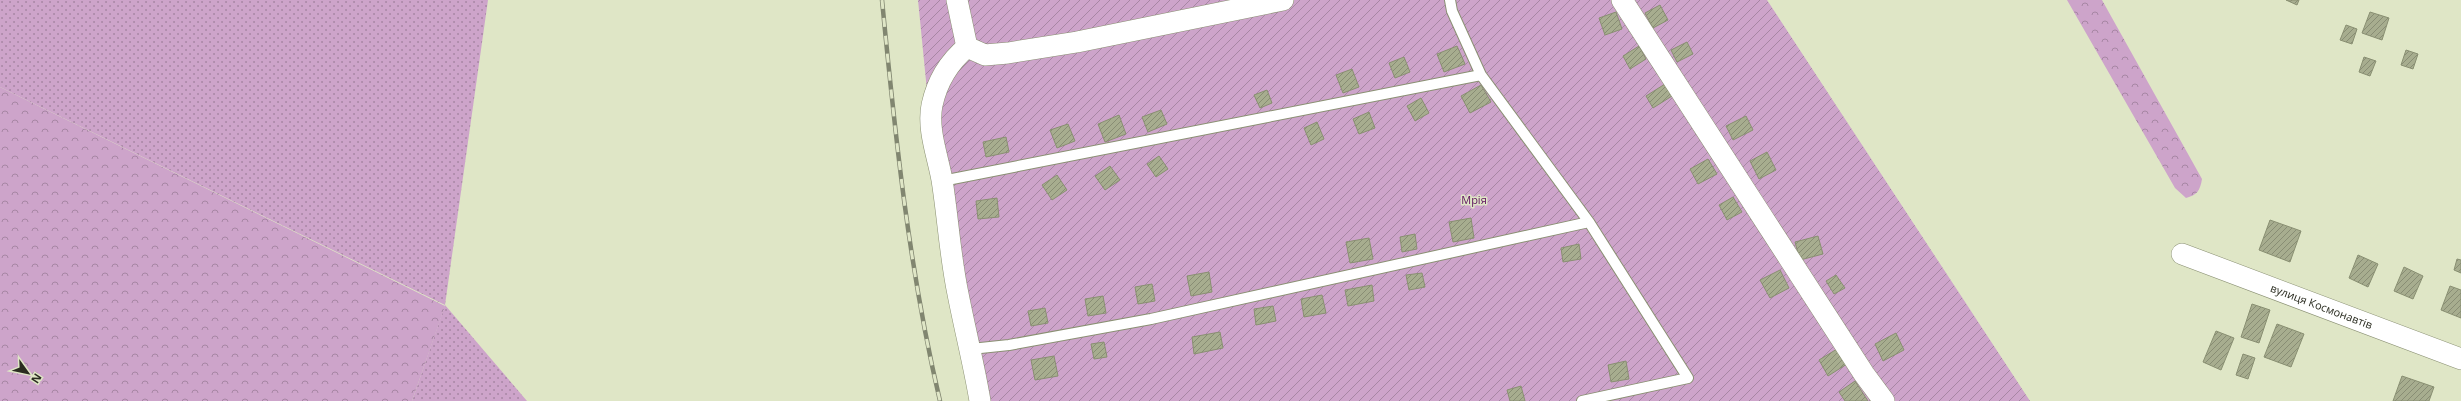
<svg xmlns="http://www.w3.org/2000/svg" width="2461" height="401" font-family="'Open Sans',sans-serif">
  <defs>
    <pattern id="grass-dots" width="8" height="8" patternUnits="userSpaceOnUse"><rect width="8" height="8" fill="#cda4ca"/><path d="M2 2h.1M6 6h.1" fill="none" stroke="#a786a4" stroke-width="1.8" stroke-linecap="round"/></pattern>
    <pattern id="forest-crowns" width="20" height="18" patternUnits="userSpaceOnUse"><rect width="20" height="18" fill="#cda4ca"/><path d="M2 6a3 3 0 1 1 6 0M12 15a3 3 0 1 1 6 0" fill="none" stroke="#a786a4"/></pattern>
    <pattern id="garden-furrows" width="10" height="10" patternUnits="userSpaceOnUse"><rect width="10" height="10" fill="#cda4ca"/><path d="M-1 1l2-2M0 10L10 0M9 11l2-2" fill="none" stroke="#a786a4"/></pattern>
    <pattern id="building-hatch" width="6" height="6" patternUnits="userSpaceOnUse"><rect width="6" height="6" fill="#a7ad8f"/><path d="M-1 1l2-2M0 6l6-6M5 7l2-2" fill="none" stroke="#888d74"/></pattern>
  </defs>
  <rect width="100%" height="100%" fill="#dfe6c6"/>
  <path fill="url(#grass-dots)" d="M0,0H488L445,305L527,401H412L445,305L0,87Z"/>
  <path fill="url(#forest-crowns)" d="M2067,0H2102L2202,179C2200,191 2197,195 2186,198L2175,188Z
    M0,87L445,306L412,401H0Z"/>
  <path fill="url(#garden-furrows)" d="M918,0H1767L2030,401H974L928,101Z"/>
  <path fill="url(#building-hatch)" stroke="#898f72" d="M2286,0H2299L2297,5Z
    M1660,5L1668,20L1653,28L1645,13Z
    M1616,12L1622,29L1605,35L1599,18Z
    M2370,12L2389,18L2382,40L2362,33Z
    M2346,25L2357,29L2352,44L2340,40Z
    M1687,42L1693,54L1677,62L1671,50Z
    M1457,46L1465,64L1444,72L1437,54Z
    M1639,46L1646,59L1630,69L1623,56Z
    M2406,50L2418,54L2413,69L2401,65Z
    M1404,57L1410,72L1395,78L1389,63Z
    M2364,57L2376,61L2370,76L2359,72Z
    M1352,69L1359,87L1343,93L1336,75Z
    M1665,84L1672,96L1653,108L1646,96Z
    M1481,85L1491,102L1470,113L1461,96Z
    M1267,90L1272,103L1260,108L1254,95Z
    M1421,98L1429,113L1415,121L1407,106Z
    M1161,110L1167,124L1148,132L1142,117Z
    M1369,112L1375,128L1359,134L1353,119Z
    M1119,115L1126,134L1105,142L1098,124Z
    M1746,116L1753,130L1733,140L1726,126Z
    M1317,122L1324,139L1311,145L1304,128Z
    M1068,124L1075,141L1057,148L1050,130Z
    M1006,137L1009,152L986,157L983,142Z
    M1767,152L1776,170L1759,179L1750,161Z
    M1159,156L1168,169L1156,177L1147,164Z
    M1708,159L1717,174L1698,184L1690,169Z
    M1110,166L1120,180L1105,190L1095,176Z
    M1057,175L1067,190L1052,200L1042,185Z
    M1733,197L1742,212L1727,220L1719,205Z
    M997,198L999,217L978,219L976,201Z
    M1471,218L1474,238L1453,242L1449,222Z
    M2270,220L2301,231L2290,262L2259,250Z
    M1415,234L1417,249L1402,252L1400,237Z
    M1818,236L1823,254L1800,260L1795,242Z
    M1369,238L1373,259L1350,263L1346,242Z
    M1579,244L1581,259L1563,262L1561,248Z
    M2358,255L2378,264L2368,287L2349,278Z
    M2457,259L2461,260V273L2454,270Z
    M2404,267L2423,276L2413,299L2394,291Z
    M1780,270L1789,288L1770,298L1760,280Z
    M1209,272L1212,292L1191,296L1187,276Z
    M1422,273L1425,287L1409,290L1406,275Z
    M1836,275L1845,288L1834,294L1826,281Z
    M1152,284L1155,301L1138,304L1135,287Z
    M1372,285L1374,301L1348,306L1345,290Z
    M2450,286L2461,290V318L2441,310Z
    M1322,295L1326,313L1304,317L1301,299Z
    M1103,296L1106,313L1088,316L1085,299Z
    M2252,304L2270,310L2259,343L2241,337Z
    M1273,306L1276,321L1256,325L1254,309Z
    M1045,308L1048,323L1031,326L1028,311Z
    M2277,324L2304,334L2291,367L2264,357Z
    M2216,331L2234,338L2221,370L2203,362Z
    M1220,332L1223,348L1194,354L1192,337Z
    M1896,333L1904,350L1883,361L1875,344Z
    M1104,342L1107,357L1094,359L1091,344Z
    M1837,349L1847,364L1828,376L1819,360Z
    M2243,354L2255,358L2248,379L2236,375Z
    M1054,356L1058,376L1035,380L1031,360Z
    M1626,361L1629,379L1611,382L1608,365Z
    M2402,376L2434,387L2429,401H2393Z
    M1855,381L1868,401H1845L1839,392Z
    M1521,386L1525,401H1510L1507,390Z"/>
  <g fill="none" stroke-linecap="round" stroke-linejoin="round">
    <g stroke="#8a9073" stroke-width="12">
      <path id="service" d="M1450,0L1452,11L1481,75L1589,222L1688,378L1582,401
        M942,181L1481,75
        M971,349L1009,345L1151,319L1589,222"/>
    </g>
    <g stroke="#8a9073" stroke-width="22">
      <g id="minor">
        <path d="M957,0L967,47L985,55L1008,53L1077,42L1283,0"/>
        <path d="M1622,0L1864,374L1884,401"/>
        <path d="M967,47C949,62 937,82 932,105C927,129 938,157 942,180C948,218 950,256 958,294C965,330 974,365 980,401"/>
        <path id="s1" d="M2182,254L2461,359"/>
      </g>
    </g>
    <use href="#service" stroke="#fff" stroke-width="10"/>
    <use href="#minor" stroke="#fff" stroke-width="21"/>
    <g stroke="#818670" stroke-width="4.5">
      <path id="rail" d="M882,0C895,134 909,270 940,401"/>
    </g>
    <use href="#rail" stroke="#dfe6c6" stroke-width="3" stroke-dasharray="9" stroke-linecap="butt"/>
  </g>
  <g text-anchor="middle" stroke-width="3" stroke-linejoin="round" paint-order="stroke">
    <g font-size="11" fill="#5d105d" stroke="#dfe6c6">
      <text x="1474" y="204">Мрія</text>
    </g>
    <g font-size="11" fill="#2a2c20" stroke="#dfe6c6">
      <text dy="4" stroke="none"><textPath href="#s1" startOffset="149">вулиця Космонавтів</textPath></text>
    </g>
  </g>
  <g transform="translate(28 373) rotate(123)" stroke="#dfe6c6" stroke-width="3" paint-order="stroke">
  <path d="M0-3L7 15L0 10L-7 15Z" fill="#2a2c20"/>
  <text y="-6" font-size="11" font-weight="bold" text-anchor="middle" fill="#2a2c20">N</text>
  </g>
</svg>
